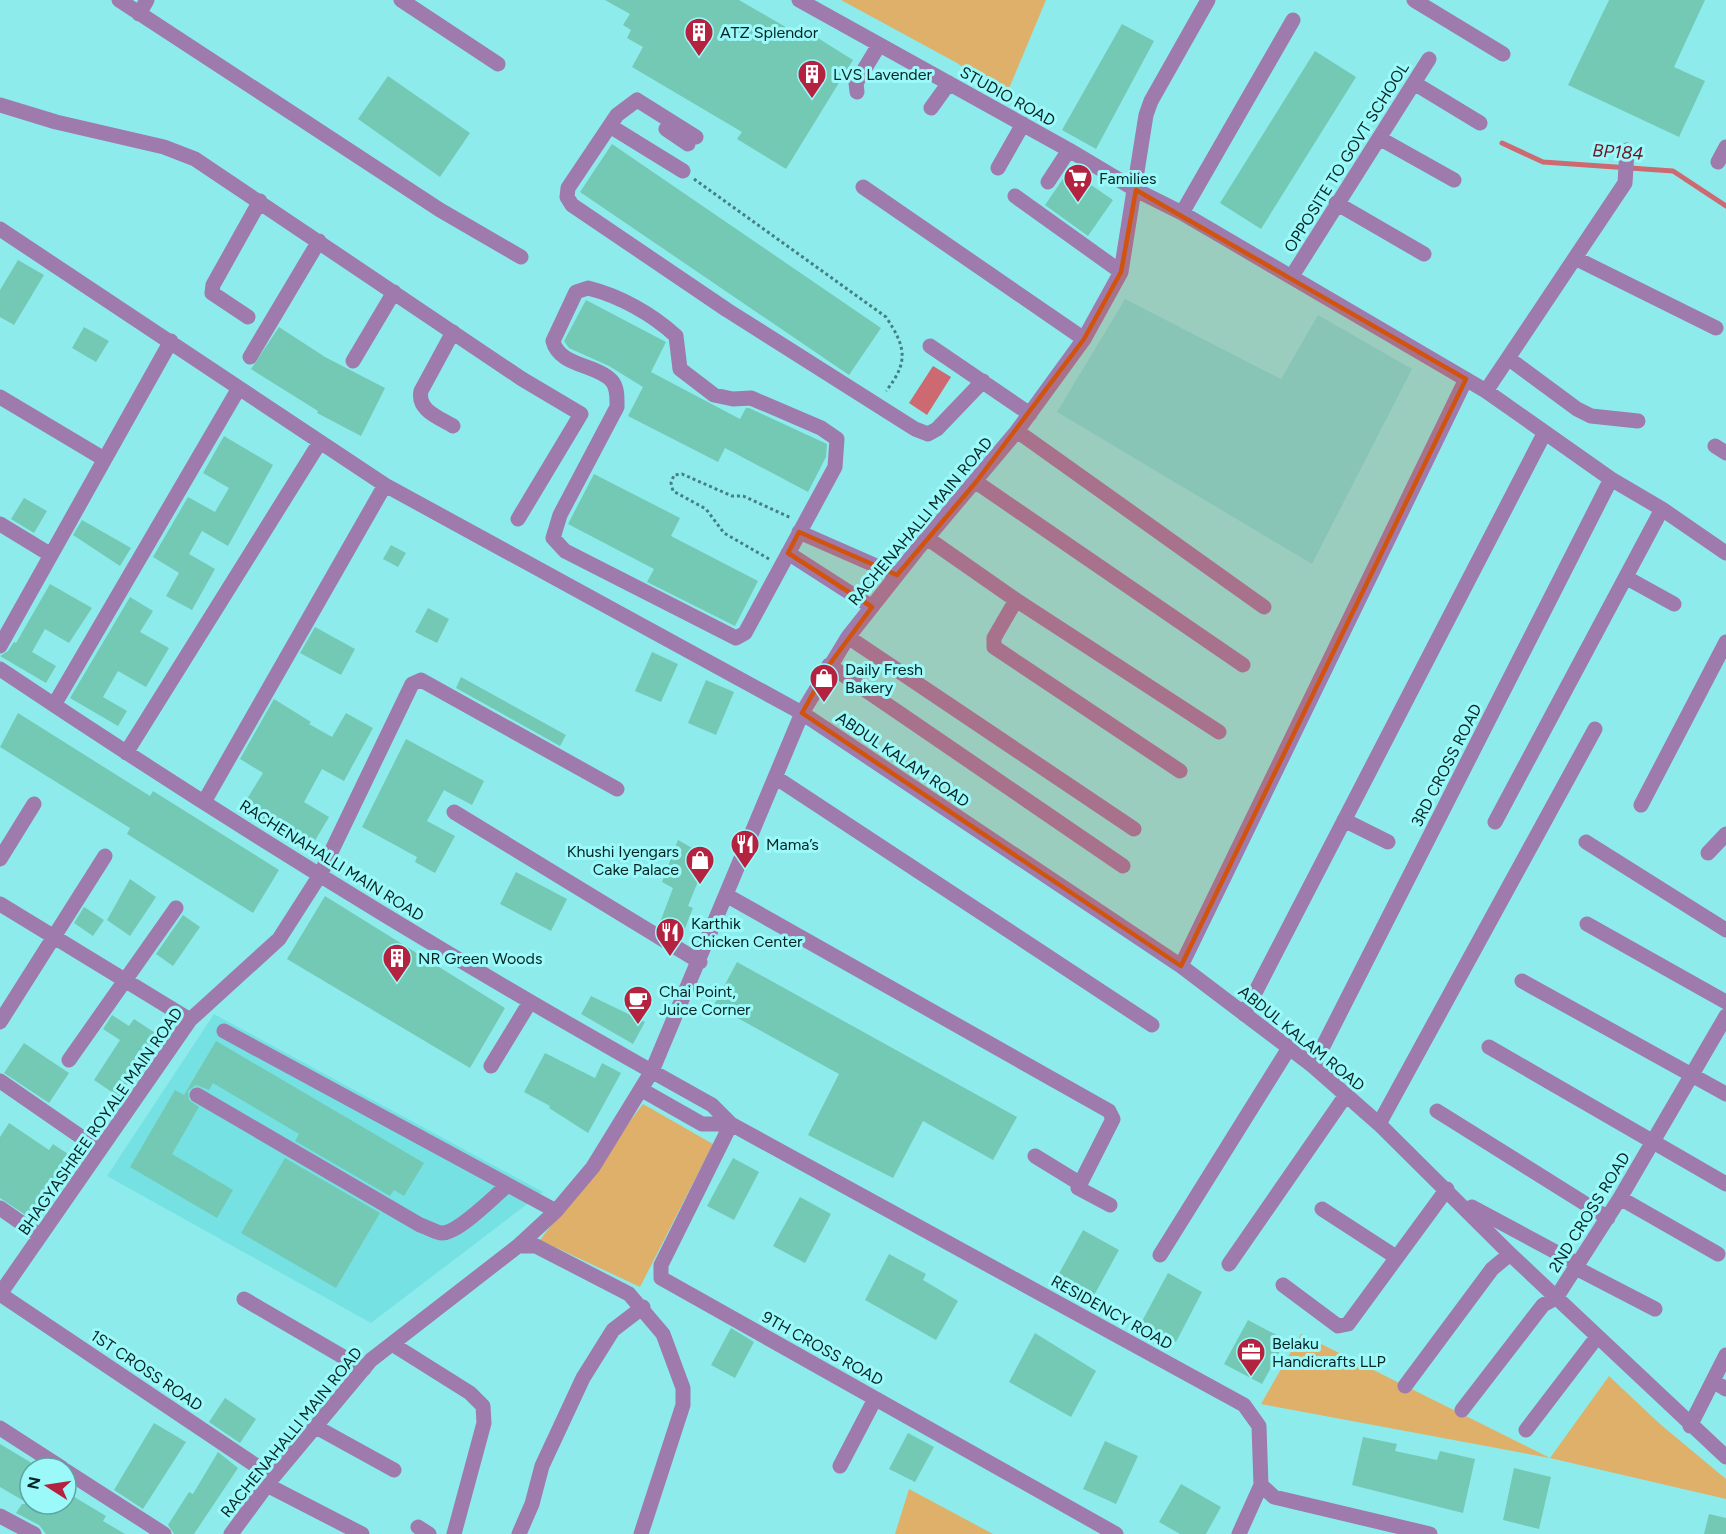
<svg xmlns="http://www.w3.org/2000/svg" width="1726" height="1534" font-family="Figtree,sans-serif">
  <rect width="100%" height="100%" fill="#8eebec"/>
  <path fill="#76e1e2" d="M1125,299L1281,379L1318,315L1412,369L1312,564L1057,412Z
    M214,1014L543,1192L371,1323L107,1176Z"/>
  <path fill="#dfb069" d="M841,0H1046L1005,98L957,63Z
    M643,1104L713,1144L640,1287L540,1240Z
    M1301,1334L1550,1458L1609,1376L1660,1424L1726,1479V1499L1550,1458L1261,1404Z
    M909,1489L993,1534H895Z"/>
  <path fill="#cd6971" d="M933,366L951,377L927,415L909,403Z"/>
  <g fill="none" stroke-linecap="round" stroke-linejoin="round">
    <path stroke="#cd6971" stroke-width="5" d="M1502,143L1543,162L1673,171L1726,206"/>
  </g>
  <path fill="#74c9b4" d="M605,0H739L801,36L805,30L853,60L786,169L737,139L742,132L632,67L643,47L627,38L631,30L623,25L630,14Z
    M1609,0H1705L1674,67L1705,81L1679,137L1568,85Z
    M1122,24L1154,41L1096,149L1062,130Z
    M1315,51L1356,77L1261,229L1220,203Z
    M388,76L470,133L440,177L358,119Z
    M612,144L881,328L849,375L580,192Z
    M1069,170L1113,200L1088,236L1045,205Z
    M18,260L44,275L14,325L0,317V290Z
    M586,300L666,342L651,372L740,419L746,408H749L827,444L826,457L808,492L725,448L718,462L628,416L643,387L609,366L569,348L564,341Z
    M84,327L109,341L96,362L72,348Z
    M279,327L325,357L385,388L361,436L317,413L318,411L251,369Z
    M224,436L273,465L228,546L202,531L189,554L215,569L192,610L166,596L179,573L153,557L188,497L215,512L229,488L203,473Z
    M594,474L680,518L671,536L758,581L735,626L647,582L654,569L568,524Z
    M24,498L47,511L34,533L11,519Z
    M82,520L131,548L120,566L73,535Z
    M391,545L406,553L398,567L383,559Z
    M50,584L92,608L69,643L45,629L32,652L56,666L46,683L0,656L8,651L14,642L16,643Z
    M130,597L153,611L140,632L169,648L146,687L118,671L103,697L127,711L118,726L70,698Z
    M428,608L449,619L437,643L415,632Z
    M315,627L355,649L341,675L300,653Z
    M652,652L678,664L661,702L635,691Z
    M461,677L566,735L560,746L456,688Z
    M706,680L734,692L716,735L688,723Z
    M274,699L311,722L309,724L332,737L346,713L373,728L344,781L322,769L304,802L329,817L310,849L242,807L263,773L240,759Z
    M18,713L150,796L153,791L279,870L253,913L127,834L130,828L0,747Z
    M406,739L484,781L472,805L444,790L427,821L455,836L435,873L415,862L417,857L362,827Z
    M678,840L708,857L688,906L693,908L682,936L659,925L673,888L662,882Z
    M516,872L567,899L551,931L500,904Z
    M130,879L156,897L130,936L107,920Z
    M325,896L505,1008L470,1068L287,959Z
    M84,907L104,920L93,936L74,923Z
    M183,915L200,927L173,966L156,954Z
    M737,962L1017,1117L993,1160L923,1121L893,1178L808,1135L839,1074L714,1005Z
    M591,996L645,1022L633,1044L581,1014Z
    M112,1015L129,1026L134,1019L160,1036L119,1097L94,1080L120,1040L103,1029Z
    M216,1041L424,1163L404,1196L394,1190L390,1196L295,1141L299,1134L213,1083L209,1090L196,1085L188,1091L189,1100L199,1107L172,1154L233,1190L217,1218L130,1167L175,1090L184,1095Z
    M24,1043L69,1073L49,1103L4,1073Z
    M545,1053L595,1078L602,1063L621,1073L588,1133L549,1108L550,1106L524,1092Z
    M9,1123L49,1150L53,1144L74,1158L33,1220L0,1198V1137Z
    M285,1158L380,1213L336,1288L241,1233Z
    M733,1158L759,1172L734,1220L707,1206Z
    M800,1197L831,1214L805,1263L773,1246Z
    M1083,1230L1119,1250L1092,1299L1056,1279Z
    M889,1254L926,1274L923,1280L958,1301L936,1340L865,1300Z
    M1168,1273L1202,1292L1176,1342L1141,1323Z
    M1248,1320L1286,1340L1262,1384L1224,1364Z
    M731,1328L754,1342L735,1378L711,1365Z
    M1035,1333L1096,1371L1071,1417L1009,1382Z
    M225,1398L256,1419L240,1443L209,1422Z
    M154,1423L186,1442L143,1509L114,1490Z
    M908,1433L934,1447L915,1482L889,1469Z
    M1363,1437L1397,1444L1395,1451L1437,1460L1440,1451L1475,1459L1463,1513L1352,1485Z
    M1105,1441L1138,1456L1116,1504L1083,1489Z
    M0,1444L40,1468H30V1504H66V1492L106,1516L103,1521L125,1534H46L39,1525L16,1513L22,1504H29L0,1487Z
    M218,1452L238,1468L194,1534H174L168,1525L189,1492L193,1494Z
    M1514,1468L1551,1477L1539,1529L1503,1520Z
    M1181,1484L1221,1507L1206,1534H1180L1159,1522Z
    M1709,1514L1726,1518V1534H1704Z"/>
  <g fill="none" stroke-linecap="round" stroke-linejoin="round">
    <path stroke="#448081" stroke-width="3" stroke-dasharray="3 3" stroke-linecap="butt" d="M694,179L886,317C906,347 909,362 886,391
      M769,559L724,533L706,509L673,491L671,483L674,475L682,474L732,496H743L791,518"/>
    <path stroke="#9e7aad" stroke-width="15" d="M119,0L440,210L521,257
      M401,0L498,64
      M799,0L1069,150L1136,190L1182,213L1486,391L1611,479L1662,509L1726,553
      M1414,0L1503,54
      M139,14L147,0
      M1414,83L1480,123
      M857,92L856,83L879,45
      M0,105L56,122L164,147L195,159L522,379L581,414L518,519
      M931,108L949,83
      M610,126L683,171
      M666,129L688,144
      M696,137L637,100L617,115L568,188L567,197L572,205L727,310L915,429L928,434L937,429L983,381
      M1379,138L1454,180
      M1718,162L1726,147
      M998,168L1023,124
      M1048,182L1069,150
      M863,187L1084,339
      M1015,196L1121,272
      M1336,203L1424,254
      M1182,213L1293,20
      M0,229L385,485L802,713L1181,966L1313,1066L1379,1124L1510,1254L1726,1457
      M1575,258L1716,328
      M1292,276L1429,59
      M588,288C620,296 652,314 676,336L680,369L714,395L733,399L751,398L821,428L837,439L835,467L745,633L736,638L565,551L553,538L560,515L617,407C617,399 618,387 611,380C595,364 559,366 553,341L576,292Z
      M248,317L212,293L213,285L260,201
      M930,346L1030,414
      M250,357L319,241
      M1508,358L1577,409L1591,416L1638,421
      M353,361L394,292
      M1486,391L1625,183L1627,150
      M0,397L104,459
      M453,426C438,417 417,410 421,391L453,332
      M1017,431L1264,607
      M1715,446L1726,453
      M976,482L1243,665
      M0,524L51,555
      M799,532L897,575
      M927,538L1016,600L1219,732
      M788,553L872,607
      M1627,578L1674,604
      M1016,600L994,638V647L1180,771
      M848,637L1134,829
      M0,646L171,341
      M829,665L1123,866
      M0,669C231,824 468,970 712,1105L731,1124L1244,1405L1259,1426L1261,1485L1274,1497L1430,1534
      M54,705L239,388
      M126,753L320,442
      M775,777L1152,1025
      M204,802L385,485
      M1641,805L1726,642
      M454,812L700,962
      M1344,820L1388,842
      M1495,822L1662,509
      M1586,842L1726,930
      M1708,853L1726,834
      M0,859L34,804
      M726,895L1109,1111L1113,1119L1078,1188L1110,1205
      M0,904L190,1020
      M1587,924L1726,1002
      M1181,966L1466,379
      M1522,981L1726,1094
      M1244,1014L1544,434
      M0,1022L105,856
      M224,1031L556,1211
      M1489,1047L1726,1184
      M69,1060L176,908
      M491,1066L530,1002
      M1313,1066L1611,479
      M0,1081L100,1150
      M642,1090L702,1124H731
      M197,1095L420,1225C427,1227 436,1233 442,1233C459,1233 494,1196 508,1185
      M1437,1111L1608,1218
      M731,1124L661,1265V1278L1116,1534
      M1379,1124L1595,729
      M1035,1156L1079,1183
      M1620,1198L1718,1254
      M1472,1207L1578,1264
      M0,1208L40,1236
      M1322,1209L1396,1257
      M518,1246H536L629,1294L663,1334L683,1388V1405L641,1534
      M1160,1255L1289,1048
      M1229,1264L1346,1095
      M1576,1268L1655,1309
      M1283,1285L1338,1326L1348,1324L1447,1189
      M0,1294L190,1020L279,939L320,875L412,684L421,680L430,685L617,789
      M0,1294L273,1477
      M244,1299L364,1369
      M392,1344L470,1393L483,1406L484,1423L454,1534
      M1713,1381L1726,1389
      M1405,1386L1492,1269L1510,1254
      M1462,1410L1543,1305L1556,1298L1620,1198L1726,1016
      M1690,1426L1726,1355
      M316,1427L394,1470
      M0,1428L62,1468
      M1526,1430L1597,1337
      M840,1466L875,1399
      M66,1471L164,1534
      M267,1485L362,1534
      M0,1516L34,1534
      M418,1527L429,1534
      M231,1534L270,1481L371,1360L518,1246L556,1211L593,1167L652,1071L802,713L848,637L916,551L1017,431L1084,339L1121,272L1146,115L1151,101L1208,0
      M519,1534L532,1504L542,1466L583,1378L613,1330L643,1307
      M1239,1534L1261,1485"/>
  </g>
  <path fill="#d1540e" fill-opacity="0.2" stroke="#d1540e" stroke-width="4.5" stroke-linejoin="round" d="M1136,190L1466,379L1181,966L802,713L829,665L872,607L788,553L799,532L897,575L976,482L1084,339L1121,272Z"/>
  <defs>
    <g id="building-pin" transform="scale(1.5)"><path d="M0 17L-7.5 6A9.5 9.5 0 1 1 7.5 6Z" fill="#b42240" stroke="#9bf9f9"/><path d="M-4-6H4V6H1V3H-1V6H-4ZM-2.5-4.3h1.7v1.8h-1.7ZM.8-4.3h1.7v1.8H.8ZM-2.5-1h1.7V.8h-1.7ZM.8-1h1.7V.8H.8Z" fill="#fff"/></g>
    <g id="supermarket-pin" transform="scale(1.5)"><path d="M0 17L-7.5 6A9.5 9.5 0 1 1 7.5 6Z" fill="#b42240" stroke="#9bf9f9"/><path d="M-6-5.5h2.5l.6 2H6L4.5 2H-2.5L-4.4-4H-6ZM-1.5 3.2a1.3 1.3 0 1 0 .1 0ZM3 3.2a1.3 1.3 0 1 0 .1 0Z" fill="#fff"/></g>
    <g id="shop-pin" transform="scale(1.5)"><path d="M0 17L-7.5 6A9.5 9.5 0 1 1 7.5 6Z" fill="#b42240" stroke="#9bf9f9"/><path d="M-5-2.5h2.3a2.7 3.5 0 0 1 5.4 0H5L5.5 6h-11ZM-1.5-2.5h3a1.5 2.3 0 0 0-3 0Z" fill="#fff"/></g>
    <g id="restaurant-pin" transform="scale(1.5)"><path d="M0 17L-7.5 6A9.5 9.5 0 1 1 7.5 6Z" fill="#b42240" stroke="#9bf9f9"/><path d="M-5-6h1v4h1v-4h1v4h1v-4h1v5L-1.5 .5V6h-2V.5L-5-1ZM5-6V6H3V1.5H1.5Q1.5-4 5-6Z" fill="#fff"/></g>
    <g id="cafe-pin" transform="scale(1.5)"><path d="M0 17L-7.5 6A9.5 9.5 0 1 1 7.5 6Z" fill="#b42240" stroke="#9bf9f9"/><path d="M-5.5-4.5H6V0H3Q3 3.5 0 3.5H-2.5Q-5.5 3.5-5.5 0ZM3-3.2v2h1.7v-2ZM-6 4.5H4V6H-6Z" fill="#fff"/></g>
    <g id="office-pin" transform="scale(1.5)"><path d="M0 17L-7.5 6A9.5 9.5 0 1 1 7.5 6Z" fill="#b42240" stroke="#9bf9f9"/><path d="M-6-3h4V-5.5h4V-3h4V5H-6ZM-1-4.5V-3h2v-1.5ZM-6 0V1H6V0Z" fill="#fff"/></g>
  </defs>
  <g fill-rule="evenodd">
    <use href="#building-pin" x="699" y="32"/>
    <use href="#building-pin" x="812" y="74"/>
    <use href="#supermarket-pin" x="1078" y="178"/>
    <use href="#shop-pin" x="824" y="678"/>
    <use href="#restaurant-pin" x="745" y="844"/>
    <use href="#shop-pin" x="700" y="860"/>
    <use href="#restaurant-pin" x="670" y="932"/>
    <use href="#building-pin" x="397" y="958"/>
    <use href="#cafe-pin" x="638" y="1000"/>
    <use href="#office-pin" x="1251" y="1352"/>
  </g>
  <g text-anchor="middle" stroke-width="6" stroke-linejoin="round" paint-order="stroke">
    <g font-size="16" fill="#052424" stroke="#9bf9f9" text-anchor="start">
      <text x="720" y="38">ATZ Splendor</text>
      <text x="833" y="80">LVS Lavender</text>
      <text x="1099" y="184">Families</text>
      <text x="845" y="675">Daily Fresh<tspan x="845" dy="18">Bakery</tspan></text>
      <text x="766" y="850">Mama’s</text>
      <text x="679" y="857" text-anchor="end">Khushi Iyengars<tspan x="679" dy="18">Cake Palace</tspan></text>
      <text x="691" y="929">Karthik<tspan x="691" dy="18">Chicken Center</tspan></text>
      <text x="418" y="964">NR Green Woods</text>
      <text x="659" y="997">Chai Point,<tspan x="659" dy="18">Juice Corner</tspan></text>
      <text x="1272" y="1349">Belaku<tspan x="1272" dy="18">Handicrafts LLP</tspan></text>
    </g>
    <g font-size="16" fill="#052424" stroke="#9bf9f9">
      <text transform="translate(1008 96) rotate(29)" y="6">STUDIO ROAD</text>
      <text transform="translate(1346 157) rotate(-58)" y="6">OPPOSITE TO GOVT SCHOOL</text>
      <text transform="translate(920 521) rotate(-50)" y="6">RACHENAHALLI MAIN ROAD</text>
      <text transform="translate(903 759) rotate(34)" y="6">ABDUL KALAM ROAD</text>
      <text transform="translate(1446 765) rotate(-63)" y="6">3RD CROSS ROAD</text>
      <text transform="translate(332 860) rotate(32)" y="6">RACHENAHALLI MAIN ROAD</text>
      <text transform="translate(1302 1038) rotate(39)" y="6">ABDUL KALAM ROAD</text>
      <text transform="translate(100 1121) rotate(-55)" y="6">BHAGYASHREE ROYALE MAIN ROAD</text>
      <text transform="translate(1589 1212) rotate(-58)" y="6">2ND CROSS ROAD</text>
      <text transform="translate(1112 1312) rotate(29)" y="6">RESIDENCY ROAD</text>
      <text transform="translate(823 1348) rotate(29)" y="6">9TH CROSS ROAD</text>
      <text transform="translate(147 1370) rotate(34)" y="6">1ST CROSS ROAD</text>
      <text transform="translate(291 1432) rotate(-51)" y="6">RACHENAHALLI MAIN ROAD</text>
    </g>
    <g font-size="18" font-style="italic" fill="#701325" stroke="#9bf9f9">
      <text transform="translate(1618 152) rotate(4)" y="6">BP184</text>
    </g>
  </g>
  <g transform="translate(48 1486) rotate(282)"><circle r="28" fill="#9bf9f9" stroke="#5fa4a4" stroke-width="1.5"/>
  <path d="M0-4.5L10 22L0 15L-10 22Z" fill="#b42240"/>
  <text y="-9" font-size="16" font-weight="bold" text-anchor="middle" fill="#052424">N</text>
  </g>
</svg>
